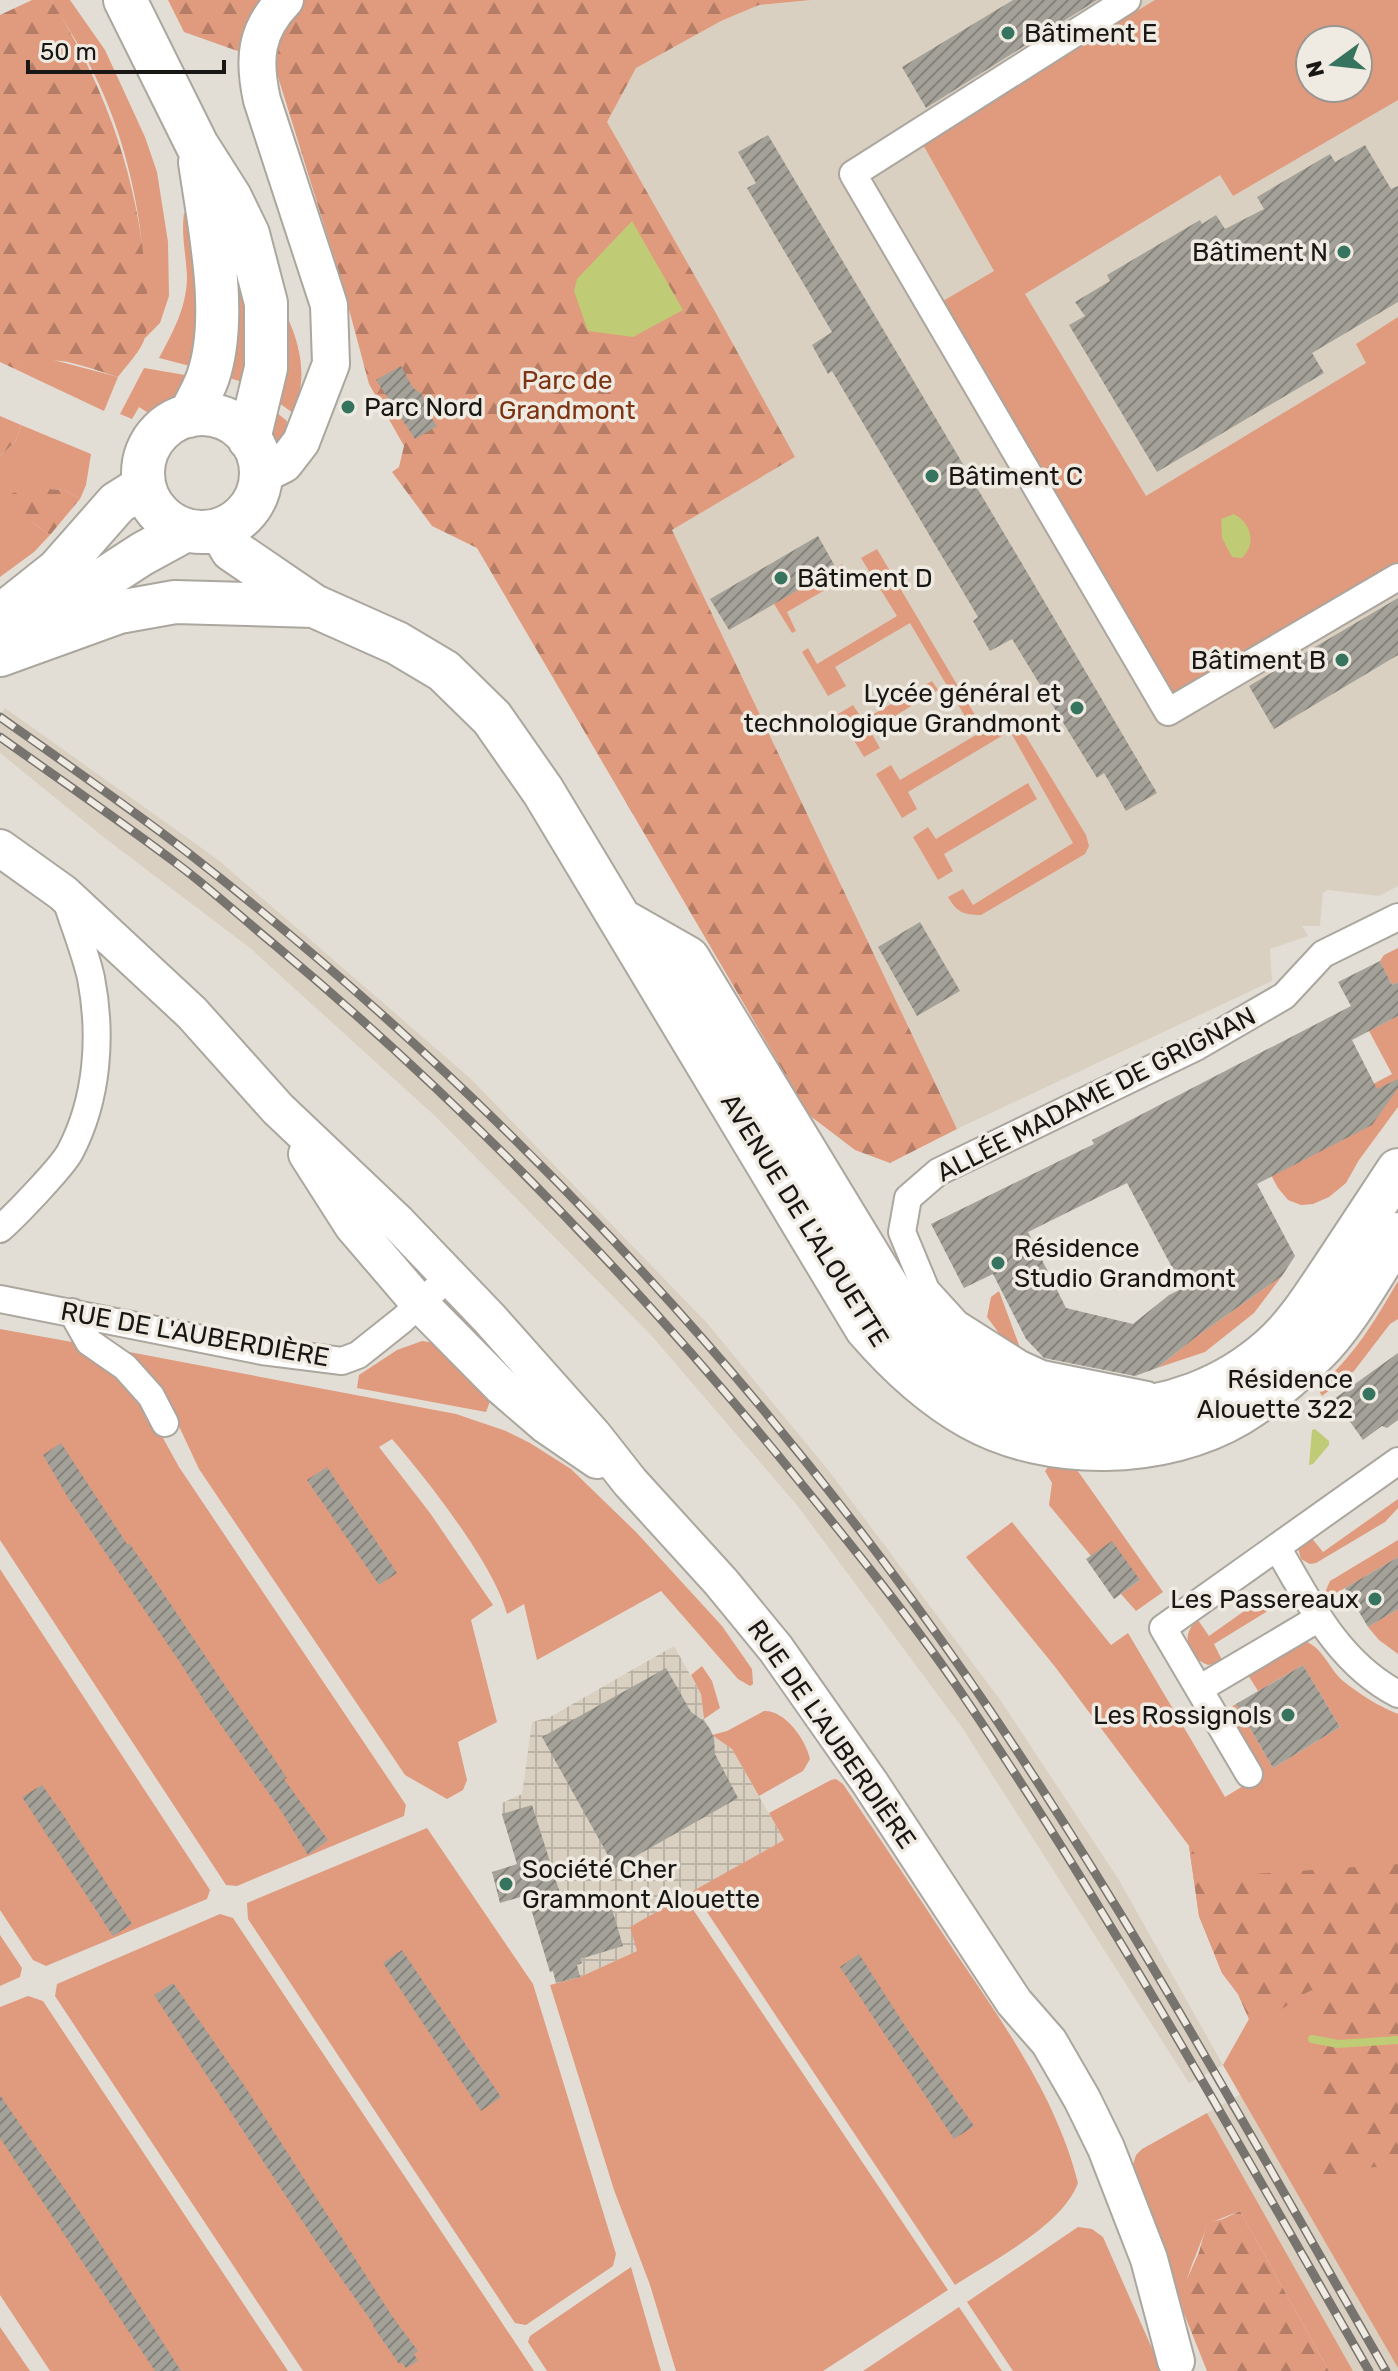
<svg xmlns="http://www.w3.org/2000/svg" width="1398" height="2371" font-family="Rubik,sans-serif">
  <defs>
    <pattern id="industrial-grid" width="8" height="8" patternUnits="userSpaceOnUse" patternTransform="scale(2)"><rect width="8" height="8" fill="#dad0c1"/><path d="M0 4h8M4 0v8" fill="none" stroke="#bab2a5"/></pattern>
    <pattern id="forest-firs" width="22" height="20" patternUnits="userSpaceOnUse" patternTransform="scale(2)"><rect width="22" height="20" fill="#e09a7e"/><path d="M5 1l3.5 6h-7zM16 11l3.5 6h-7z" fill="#b57d66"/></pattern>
    <pattern id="building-hatch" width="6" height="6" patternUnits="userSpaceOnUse" patternTransform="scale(2)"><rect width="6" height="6" fill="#a3a198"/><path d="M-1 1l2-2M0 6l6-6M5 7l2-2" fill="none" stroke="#84827b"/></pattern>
  </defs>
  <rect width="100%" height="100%" fill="#e3ded5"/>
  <path fill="#dad0c1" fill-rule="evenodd" d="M811,0H1398V886L1379,896L1328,890L1323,893L1320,926H1302L1308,936L1270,949L1272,981L957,1129L672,530L794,457L716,313L606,122L635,68L721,21L759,5ZM1310,40H1358V88H1310Z
    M5,708L217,859L470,1078L707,1323L829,1471L1001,1701L1119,1880L1223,2065L1189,2083L961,1726L796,1504L650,1334L436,1117L250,948L106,839L0,753V715Z
    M1241,2094L1398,2368V2371H1353L1207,2113Z"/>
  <path fill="url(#industrial-grid)" d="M674,1646L701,1694L704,1719L712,1735L732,1749L784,1840L631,1927L637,1951L580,1977L556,1983L553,1971L550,1972L502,1815V1803L522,1794L532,1722L550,1717Z"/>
  <path fill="#e09a7e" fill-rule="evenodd" d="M51,0H70L105,50L145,137L157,172L168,242L169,296L160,323L145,338C149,242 132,143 86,58C75,38 62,19 51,0Z
    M1155,0H1398V100L1233,196L1220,175L1025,294L1146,496L1366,363L1356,344L1398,317V569L1176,698L938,304L994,271L921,141ZM1310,40H1358V88H1310Z
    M184,213H187L201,282L194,367L159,358C173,332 187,307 187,276C186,256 181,233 184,213Z
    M246,264L252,385L223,376L228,267Z
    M272,286C294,327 313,368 293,413L272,398Z
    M46,358L118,377L104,411L15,369L31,360Z
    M144,368L191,376C180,394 169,405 150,414L139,407L132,419L120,414Z
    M271,408L287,421L286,431L292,436L275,446L269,430Z
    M21,425L91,454L86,485L80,499L64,490L49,489L32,522L50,535L34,552L0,577V456L15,442Z
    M877,549L985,732C999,726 1007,718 1021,728L1086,835L1089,846L1085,854L981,915C963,915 957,912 948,897L963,889L973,905L1073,843L1010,731L908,792L917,809L902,818L876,774L891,765L900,780L976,735L910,623L835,667L846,686L828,696L802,652L808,648L817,664L897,616L861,558Z
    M842,564L849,576L787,612L796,631L792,633L774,604Z
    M932,681L938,690L870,731L880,748L864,757L838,714L853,705L863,720Z
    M1028,783L1037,799L944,854L953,871L938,880L913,837L928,827L936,839Z
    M1398,948V982L1392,985L1380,961L1384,955Z
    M1398,1016V1107L1359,1160L1346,1183L1329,1197L1313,1204L1301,1205L1288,1200L1278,1188L1260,1155L1266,1140L1392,1074L1369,1031Z
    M1282,1276L1254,1313L1205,1352L1157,1368L1200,1334Z
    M1398,1281V1319L1390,1324L1354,1371L1322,1396L1317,1387C1352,1360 1376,1319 1398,1281Z
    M999,1291L1022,1353L1001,1336L987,1317L991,1297Z
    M0,1329L72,1342L86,1349L137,1391L179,1467L406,1805L404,1816L237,1886L226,1885L0,1540Z
    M422,1341L436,1343L492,1396L486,1412L357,1388L359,1375L397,1350Z
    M124,1351L456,1414L506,1431L530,1443L571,1469L636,1532L722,1626L752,1669L753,1684L750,1686L738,1679L661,1591L537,1660L524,1604L507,1614C495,1566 426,1478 392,1439L379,1447L430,1513L493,1605L471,1620L497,1722L458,1742L467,1780L463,1790L447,1799L405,1775L199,1469L169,1405Z
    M1049,1466L1075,1467L1163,1592L1136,1611L1121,1594L1140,1580L1091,1556L1049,1505L1052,1483L1045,1471Z
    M1398,1499V1508L1385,1522L1316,1563L1310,1564L1301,1559L1298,1548L1310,1536L1323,1552Z
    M1012,1522L1111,1645L1128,1633L1225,1797L1263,1774L1226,1710L1236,1704L1273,1768L1340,1727L1303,1665L1258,1691L1248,1675L1302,1643L1307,1642C1323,1649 1329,1668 1342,1680C1359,1694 1378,1706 1398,1714V2368L1223,2065L1249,2019L1238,1994L1222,1973L1199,1916L1189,1846L1056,1668L966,1557Z
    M1398,1540V1557L1328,1598L1326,1590L1330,1581Z
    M0,1569L210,1890L207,1899L46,1966L33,1960L0,1910Z
    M1264,1597L1271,1609L1214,1644L1223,1662L1208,1665C1188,1658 1179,1634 1198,1620L1209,1636Z
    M1398,1609V1654L1379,1640L1368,1627Z
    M702,1666L712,1681L720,1708L704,1719L701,1694L691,1675Z
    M764,1711C785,1710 806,1740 810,1759L803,1771L759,1796L732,1749L712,1735L727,1731Z
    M831,1780L836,1779L843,1784C881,1840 918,1896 955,1952C1003,2023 1057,2098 1078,2183C1062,2226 993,2260 955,2285L693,1891L784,1840L769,1813Z
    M427,1828L533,1984L616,2254L613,2266L526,2325L515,2323L248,1919L247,1903Z
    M684,1896L948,2290L823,2371H676L650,2285L614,2190L550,1985L580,1977L637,1951L630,1927Z
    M220,1914L233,1918L534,2371H303L55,1996L57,1984Z
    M0,1935L22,1968L20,1977L0,1986Z
    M28,1996L43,2001L288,2371H50L0,2295V2007Z
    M1207,2113L1353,2371H1329L1240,2211L1207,2224C1199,2253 1181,2280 1183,2311L1174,2280L1131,2171L1136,2155L1142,2149Z
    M1078,2227L1092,2229L1103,2237L1162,2371H1013L967,2302Z
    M631,2267L661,2371H547L528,2342L530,2336Z
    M959,2307L1002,2371H863Z
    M0,2327L30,2371H0Z"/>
  <path fill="url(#forest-firs)" d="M32,0H51C103,82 136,172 145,269C147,288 150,319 145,337C142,350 126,366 118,377C81,366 52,350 15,369L0,362V15Z
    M168,0H811L759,5L721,21L636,68L607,122L716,313L795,457L672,530L957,1129L890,1163L855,1150L809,1115L477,548L432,526L392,472L399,467L404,446L369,384L342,283L274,64L184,32Z
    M0,416L21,425L15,442L0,456Z
    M49,489L64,490L80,499L50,535L32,522L12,493Z
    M1189,1846L1212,1877L1398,1864V2179C1372,2151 1353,2179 1326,2192L1313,2165L1338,2132L1319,2081V2024L1316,1994L1312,1990C1288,2001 1277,2020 1249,2019L1238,1994L1222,1973L1199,1916Z
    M1240,2211L1329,2371H1207L1183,2311V2297L1184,2286L1199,2252L1207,2223L1223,2219Z"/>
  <path fill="#c0cb76" d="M632,221L683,310L633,337L588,331L574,291L577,279Z
    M1234,514C1251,523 1257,544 1242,558L1232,557L1222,538L1221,519Z
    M1315,1429L1329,1441V1445L1313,1464L1309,1465L1312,1430Z"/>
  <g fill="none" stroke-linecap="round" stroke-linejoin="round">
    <path stroke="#c0cb76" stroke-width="8" d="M1312,2039L1338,2044L1398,2040"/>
  </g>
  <path fill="url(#building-hatch)" fill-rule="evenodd" d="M1013,0H1097L926,108L902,67Z
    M768,135L1034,584L1157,793L1126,811L1104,773L1097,778L1012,639L990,651L973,621L978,617L832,371L828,374L812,345L832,332L747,188L756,183L738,152Z
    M1365,145L1391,189L1398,186V302L1312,353L1324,373L1157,472L1069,325L1085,316L1075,302L1110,281L1107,275L1200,220L1202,224L1216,215L1225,229L1264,209L1257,197L1330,154L1335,162Z
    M401,366L413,388L422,394L426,410L437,426L415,439L376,380Z
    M818,536L836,568L729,630L710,599Z
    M1398,598V655L1274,729L1249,686Z
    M920,922L960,991L917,1016L878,947Z
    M1380,961L1392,985L1398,982V1016L1352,1040L1377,1089L1398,1079V1088L1372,1125L1257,1184L1295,1256L1282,1276L1200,1334L1157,1368L1135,1376L1044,1358L1026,1339L993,1274L964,1288L931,1224L1094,1144L1092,1140L1351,1006L1338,982ZM1127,1183L1183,1288L1169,1295L1133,1324L1066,1308L1028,1232Z
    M1398,1353V1420L1387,1428L1382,1426L1363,1440L1334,1399Z
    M61,1443L127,1544L129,1543L151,1575L287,1778L284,1779L328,1840L308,1855L282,1812L208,1707L181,1664L67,1496L43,1455Z
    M327,1467L397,1573L379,1585L307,1480Z
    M1112,1541L1140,1580L1114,1599L1086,1559Z
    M1398,1557V1609L1368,1627L1345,1588Z
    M1303,1665L1340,1727L1273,1768L1236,1704Z
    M666,1668L691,1712L705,1722L710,1729L714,1738L715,1754L738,1798L615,1868L542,1737Z
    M42,1785L64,1816L132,1924L113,1936L22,1797Z
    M532,1805L566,1912L609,1899L623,1946L580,1959L582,1963L577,1965L580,1977L556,1983L553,1971L550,1972L527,1895L500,1903L492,1872L517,1864L502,1814Z
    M402,1950L501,2097L481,2111L383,1963Z
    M859,1954L907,2029L974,2126L954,2139L840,1967Z
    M173,1983L244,2085L392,2316L418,2351L414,2354L418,2361L406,2368L402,2363L399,2364L373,2326L374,2325L322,2251L154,1995Z
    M0,2095L75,2204L181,2371H155L0,2138Z"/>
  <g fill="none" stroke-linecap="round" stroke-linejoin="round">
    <g stroke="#aba69e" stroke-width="30">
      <path id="street" d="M1127,0L853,174L1168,712L1398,577
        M0,1229C14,1217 62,1167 70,1152C98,1099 102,1035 91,978C85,951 73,923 65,896
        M0,1299L262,1351L342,1361L358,1355L402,1320L449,1277
        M72,1312L89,1342L125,1367L151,1396L165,1423
        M1147,1395L1042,1374L1020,1364L957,1324L926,1290L902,1232L908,1198L938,1172L1196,1047L1284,996L1323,954L1398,917
        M1277,1547C1309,1602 1338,1663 1398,1694
        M1199,1689L1319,1618
        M1249,1774L1163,1628L1398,1461"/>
    </g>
    <g stroke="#aba69e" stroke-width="40">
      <path id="secondary" d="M260,476L284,464L301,442L331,364L329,305L262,100C253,59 255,31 285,0
        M0,848L63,893L192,1013L278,1109L397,1222L489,1318L593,1435L630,1482L721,1582L776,1649L870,1783L1014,2002L1049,2042L1082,2099L1106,2148L1149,2259L1176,2361
        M307,1154L353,1226L419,1303L502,1387L546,1425L597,1460"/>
    </g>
    <g stroke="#aba69e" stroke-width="46">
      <path id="primary" d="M125,0L197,145L230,197L248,234L266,303V368L249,439
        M143 473a59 59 0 1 1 118 0a59 59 0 1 1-118 0Z
        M189,416C196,403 203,391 208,377C229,316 209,225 200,162
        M220,529L232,550L314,606L397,643L444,671L492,718L543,791L866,1328C897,1364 930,1395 971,1418C1048,1461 1164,1459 1239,1414C1267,1397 1292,1376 1315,1353C1346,1323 1374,1271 1398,1234
        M0,616L58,570L117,503L144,486
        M31,626L142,554L186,530
        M0,655L119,612L175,602L314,606
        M623,921L688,958L903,1312C916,1327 930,1343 946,1355C1040,1431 1180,1429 1271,1348C1297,1325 1315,1295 1334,1267C1355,1235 1377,1202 1398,1170"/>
    </g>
    <use href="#street" stroke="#fff" stroke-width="26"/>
    <use href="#secondary" stroke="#fff" stroke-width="36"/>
    <use href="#primary" stroke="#fff" stroke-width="42"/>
    <g stroke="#77736e" stroke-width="9">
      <path id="rail" d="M0,717C62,761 126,805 187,852C486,1084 751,1366 967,1677C1121,1899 1251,2137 1386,2371
        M0,737C59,779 119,820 176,863C211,889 243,919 276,946C459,1099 625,1270 777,1454C838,1529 901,1605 956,1685C1106,1905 1236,2140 1369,2371"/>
    </g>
    <use href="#rail" stroke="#f0ebe2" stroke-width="6" stroke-dasharray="18" stroke-linecap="butt"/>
  </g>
  <g fill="#37745f" stroke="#f0ebe2" stroke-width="3">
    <circle cx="1008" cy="33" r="8"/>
    <circle cx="1344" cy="252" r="8"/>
    <circle cx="348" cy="407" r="8"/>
    <circle cx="932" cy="476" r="8"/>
    <circle cx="781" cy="578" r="8"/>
    <circle cx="1342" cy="660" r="8"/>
    <circle cx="1077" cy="708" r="8"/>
    <circle cx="998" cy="1263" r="8"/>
    <circle cx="1369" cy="1394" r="8"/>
    <circle cx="1375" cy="1599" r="8"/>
    <circle cx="1288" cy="1715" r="8"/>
    <circle cx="506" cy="1884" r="8"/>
  </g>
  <g text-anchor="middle" stroke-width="7" stroke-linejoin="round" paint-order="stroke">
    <g font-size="26" fill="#191714" stroke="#f0ebe2" text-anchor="start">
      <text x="1024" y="42">Bâtiment E</text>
      <text x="1328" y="261" text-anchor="end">Bâtiment N</text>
      <text x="364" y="416">Parc Nord</text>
      <text x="948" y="485">Bâtiment C</text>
      <text x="797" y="587">Bâtiment D</text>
      <text x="1326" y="669" text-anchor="end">Bâtiment B</text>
      <text x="1061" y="702" text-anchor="end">Lycée général et<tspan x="1061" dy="30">technologique Grandmont</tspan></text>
      <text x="1014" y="1257">Résidence<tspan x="1014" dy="30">Studio Grandmont</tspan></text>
      <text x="1353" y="1388" text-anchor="end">Résidence<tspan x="1353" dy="30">Alouette 322</tspan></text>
      <text x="1359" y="1608" text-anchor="end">Les Passereaux</text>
      <text x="1272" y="1724" text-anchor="end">Les Rossignols</text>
      <text x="522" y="1878">Société Cher<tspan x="522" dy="30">Grammont Alouette</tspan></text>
    </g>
    <g font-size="26" fill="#7d3412" stroke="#f0ebe2">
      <text x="567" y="389">Parc de<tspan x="567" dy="30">Grandmont</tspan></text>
    </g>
    <g font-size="26" fill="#191714" stroke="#f0ebe2">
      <text transform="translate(1096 1094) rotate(-27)" y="9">ALLÉE MADAME DE GRIGNAN</text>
      <text transform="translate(805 1220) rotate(58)" y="9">AVENUE DE L'ALOUETTE</text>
      <text transform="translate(195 1334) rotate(10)" y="9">RUE DE L'AUBERDIÈRE</text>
      <text transform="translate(832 1734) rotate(55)" y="9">RUE DE L'AUBERDIÈRE</text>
    </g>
  </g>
  <g transform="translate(1334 64) rotate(255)"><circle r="38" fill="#f0ebe2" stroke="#9a9690" stroke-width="2"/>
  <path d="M0-6L14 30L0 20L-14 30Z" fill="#37745f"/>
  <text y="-12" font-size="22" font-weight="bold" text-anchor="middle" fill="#191714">N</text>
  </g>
  <path d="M28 60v12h196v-12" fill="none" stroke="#191714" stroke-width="4"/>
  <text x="40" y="60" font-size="24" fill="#191714" stroke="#f0ebe2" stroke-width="6" paint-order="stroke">50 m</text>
</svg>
